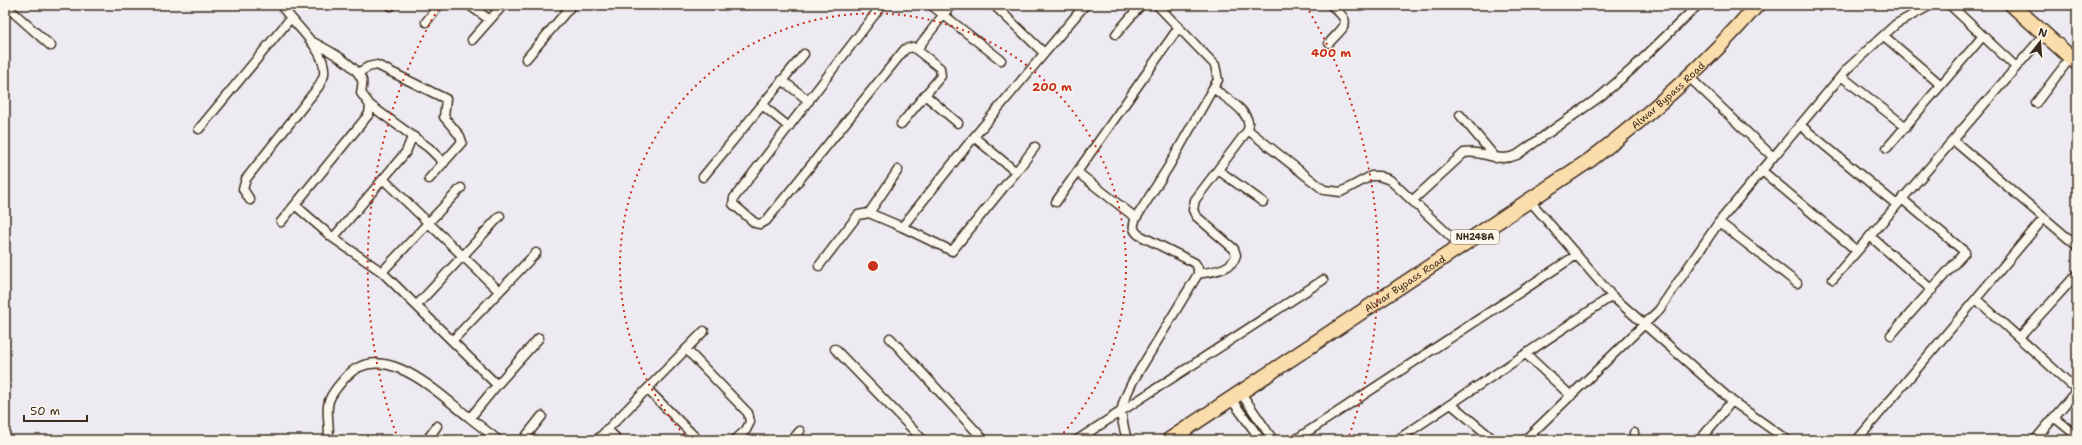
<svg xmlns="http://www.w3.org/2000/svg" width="2082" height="445" font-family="'Shantell Sans',sans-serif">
  <rect width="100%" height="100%" fill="#edeaf1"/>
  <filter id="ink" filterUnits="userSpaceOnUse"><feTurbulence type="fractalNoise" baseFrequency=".025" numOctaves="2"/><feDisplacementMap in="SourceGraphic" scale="8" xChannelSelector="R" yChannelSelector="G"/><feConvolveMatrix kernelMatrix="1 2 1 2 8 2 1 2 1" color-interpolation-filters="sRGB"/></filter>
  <g filter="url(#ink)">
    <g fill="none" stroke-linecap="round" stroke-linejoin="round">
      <g stroke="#3b2a1e" stroke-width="11">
        <path id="minor" d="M5,5L51,46
          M469,5L490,20
          M882,5L734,198L733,204L755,223L760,224L766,221L905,49L913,47L940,68L941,76L901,124
          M931,5L1001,60
          M994,5L1044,53
          M1157,5L1215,65L1218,80L1213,88C1225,98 1253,112 1248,130L1324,190L1341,192L1371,176H1379L1390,180L1461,246
          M1950,5L2016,67
          M391,6L392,5
          M426,22L439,5
          M1116,34L1141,5
          M1884,36L1941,85
          M472,40L503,5
          M1329,43C1346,24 1353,24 1331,5
          M917,49L951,5
          M526,59L572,5
          M358,73L368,67L377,65L446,99L444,117L460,136L462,142L429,179
          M1841,76L1906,127
          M1689,77L1773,157
          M782,80L809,101
          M925,95L958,123
          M2036,103L2071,57
          M370,105L429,148L444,163
          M762,105L789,127
          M1460,115L1496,158
          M1800,125L1897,205
          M199,129L290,19
          M1953,140L2077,246
          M1887,148L1983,36
          M1218,170L1263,202
          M1761,170L1857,251
          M1016,172L1035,147
          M1077,172L1136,218
          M703,177L804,54
          M383,179L499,291
          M250,200L243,189L246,179L319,86C320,82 324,78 324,74C327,50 293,24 281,5
          M1413,200L1464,153C1483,149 1496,164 1517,155L1601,96L1631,70L1698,5
          M1530,201L1612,296L1732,401L1787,440
          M1056,202L1179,27
          M295,205L333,238L382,272L497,385L470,418L498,440
          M869,213L898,170
          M281,222L369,114L370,105L361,93C362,88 363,84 362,80C356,64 326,49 311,41
          M1719,222L1797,283
          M902,227L952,251L1016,172L974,137
          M1870,236L1932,290
          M333,238L406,152L412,137
          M819,266L858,215L869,213L902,227L974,137L1085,5
          M382,272L461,188
          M1198,274C1212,271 1232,271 1236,255L1234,249L1196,216L1193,210L1195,200L1248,130
          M1833,279L2045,34
          M1976,299L2077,390
          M417,305L500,216
          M1891,335L1965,252L1902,199
          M890,338L984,440
          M2019,338L2077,274
          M453,340L536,253
          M686,349L748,413L750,422L746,430L735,440
          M835,349L923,440
          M1526,354L1571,396
          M497,385L539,338
          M647,389L698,440
          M1241,393L1273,440
          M1231,399L1261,440
          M1451,404L1494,440
          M2054,417L2077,436
          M607,429L618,440
          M1634,433L1635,440
          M328,440C331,427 325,412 329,401C332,392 339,385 345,378C382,336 440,395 470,418
          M427,440L437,426
          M523,440L542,416
          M597,440L704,331
          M792,440L800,431
          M1077,440L1323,280
          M1127,440C1119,410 1119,409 1133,381L1198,274V268L1195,263L1139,235C1132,230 1133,225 1136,218L1169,166L1213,88
          M1295,440L1575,256
          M1397,440L1612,296
          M1525,440L1659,310L1719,222L1847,69L1896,24L1931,5
          M1700,440L1732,401
          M1857,440L2044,218
          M2035,440L2077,390"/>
      </g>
      <g stroke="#3b2a1e" stroke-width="17">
        <g id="trunk">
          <path d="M2012,5L2077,63"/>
          <path id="s1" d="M1169,440L1590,160C1651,114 1707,63 1757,5"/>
        </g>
      </g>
      <use href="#minor" stroke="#fbf7ec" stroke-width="8"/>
      <use href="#trunk" stroke="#fbddab" stroke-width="14"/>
    </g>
  </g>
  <g fill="none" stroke="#c8321e" stroke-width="2" stroke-dasharray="2 4">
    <path d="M688 439A253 253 0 1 1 1058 439"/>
    <path d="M398 439A505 505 0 0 1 440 6M1306 6A505 505 0 0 1 1348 439"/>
  </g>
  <g text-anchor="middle" stroke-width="3" stroke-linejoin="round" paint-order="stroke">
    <rect fill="#fbf7ec" stroke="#75685c" stroke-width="1" x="1451" y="230" width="48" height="14" rx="3"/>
    <g font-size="9" font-weight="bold" fill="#3b2a1e">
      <text x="1475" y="240">NH248A</text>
    </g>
    <g font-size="10" fill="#3b2a1e" stroke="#fbf7ec">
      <text dy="4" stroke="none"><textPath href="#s1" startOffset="607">Alwar Bypass Road</textPath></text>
      <text dy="4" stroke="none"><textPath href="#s1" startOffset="283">Alwar Bypass Road</textPath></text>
    </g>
  </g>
  <circle cx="873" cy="266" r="6" fill="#c8321e" stroke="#fbf7ec" stroke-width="2"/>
  <g font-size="12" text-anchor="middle" font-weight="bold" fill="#c8321e" stroke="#fbf7ec" stroke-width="3" stroke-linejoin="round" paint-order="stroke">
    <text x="1331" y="57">400 m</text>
    <text x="1052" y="91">200 m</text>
  </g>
  <rect width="2082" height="445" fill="none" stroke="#fbf7ec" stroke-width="20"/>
  <rect x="10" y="10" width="2062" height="425" fill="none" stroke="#3b2a1e" stroke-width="1.5" filter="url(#ink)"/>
  <g transform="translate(2040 42) rotate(17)" stroke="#fbf7ec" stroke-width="3" paint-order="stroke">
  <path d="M0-3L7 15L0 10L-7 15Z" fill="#3b2a1e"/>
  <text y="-6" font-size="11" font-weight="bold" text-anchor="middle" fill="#3b2a1e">N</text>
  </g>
  <path d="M24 415v6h63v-6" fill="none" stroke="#3b2a1e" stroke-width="2"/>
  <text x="30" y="415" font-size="12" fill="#3b2a1e" stroke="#fbf7ec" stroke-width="3" paint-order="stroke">50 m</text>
</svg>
